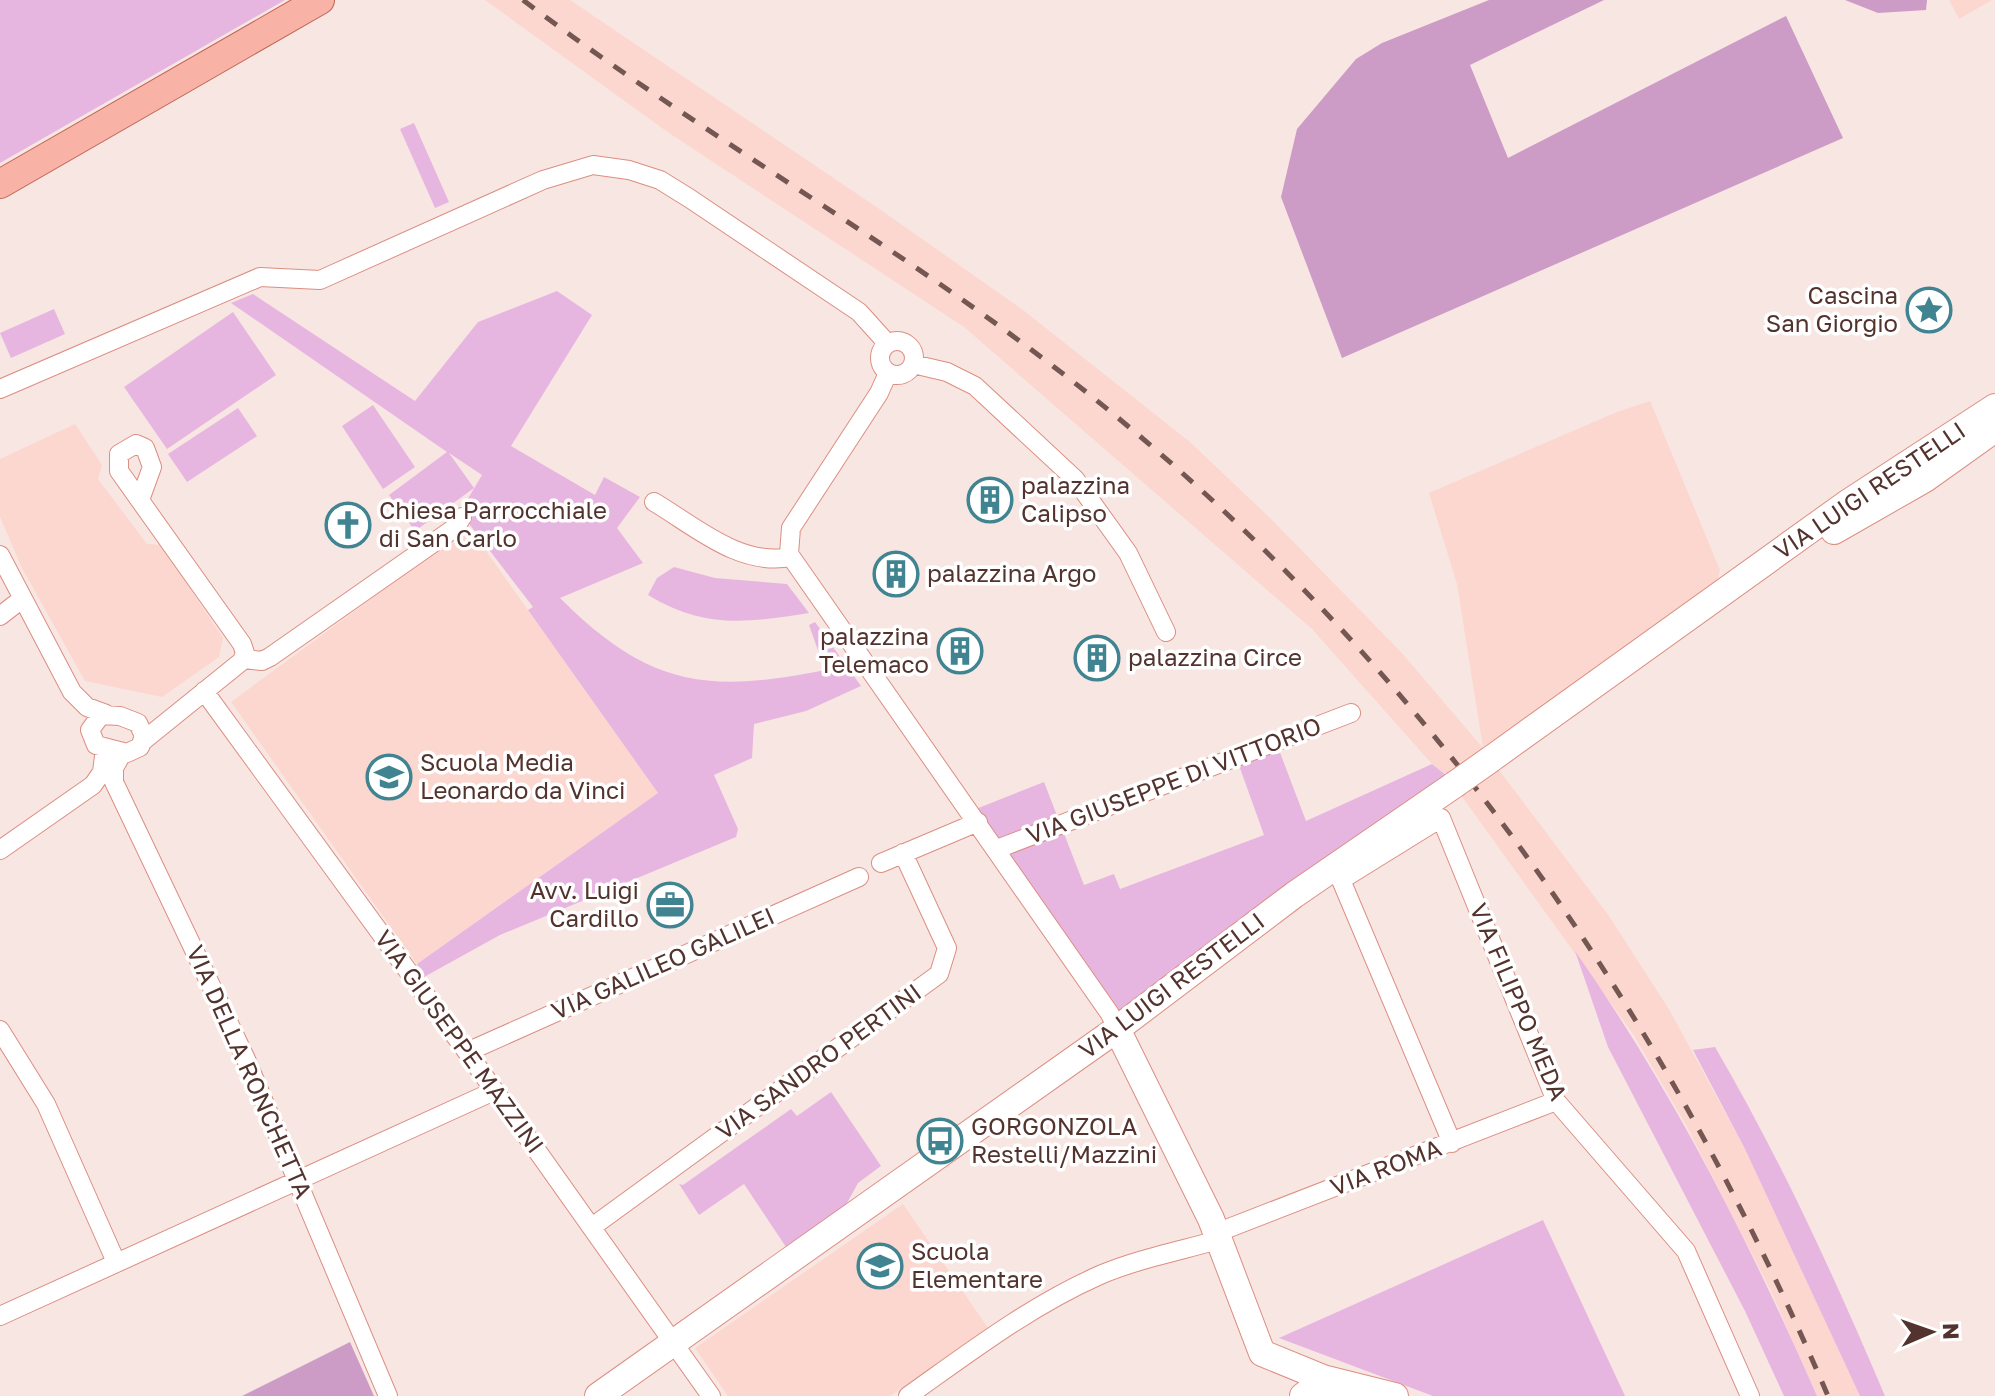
<svg xmlns="http://www.w3.org/2000/svg" width="1995" height="1396" font-family="'Golos Text',sans-serif">
  <rect width="100%" height="100%" fill="#f8e6e3"/>
  <path fill="#fcd7cf" d="M485,0H570L878,208L1023,310L1190,442L1270,518L1401,652L1483,748L1457,584L1429,493L1617,412L1650,401L1720,570L1716,586L1484,750L1609,916L1670,1011L1745,1149L1860,1396H1817L1770,1289L1686,1125L1633,1034L1447,776L1432,764L1312,629L964,327L669,133Z
    M1949,0H1992L1959,19Z
    M75,424L102,465L98,479L147,544L161,545L223,638L219,657L162,697L85,681L22,568L0,517V459Z
    M469,527L658,793L417,964L231,702Z
    M903,1204L988,1328L890,1396H728L695,1348Z"/>
  <path fill="#e7b6e0" d="M0,0H285L0,163Z
    M414,123L449,202L435,208L400,129Z
    M557,291L592,315L511,446L595,495L604,477L640,497L617,528L643,563L560,598C648,686 706,694 825,670L809,625L815,622L861,686L806,711L754,724L752,758L714,775L738,829L736,837L500,935L424,977L417,964L658,793L528,610L533,607L460,512L482,475L449,453L474,488L415,531L389,495L447,452L231,303L253,294L415,401L478,322Z
    M54,309L65,334L11,358L0,333Z
    M233,312L276,375L167,449L124,387Z
    M373,405L415,467L383,489L342,426Z
    M238,408L257,436L187,482L168,454Z
    M674,567L715,578L787,584L809,613C747,623 704,629 648,595L657,578Z
    M1276,742L1306,821L1432,764L1447,776L1115,1028L971,811L1044,782L1084,885L1114,874L1120,889L1264,835L1236,757Z
    M1575,951C1673,1091 1748,1239 1817,1396H1784L1745,1311L1608,1047Z
    M1715,1047C1780,1158 1835,1278 1885,1396H1860L1745,1149L1693,1050Z
    M831,1092L881,1166L858,1183L846,1205L786,1247L744,1184L699,1215L679,1184L683,1185L791,1109L797,1116Z
    M1543,1220L1625,1396H1433L1279,1338Z"/>
  <path fill="#cc9bc6" d="M1489,0H1604L1470,65L1508,158L1786,16L1843,138L1342,358L1281,197L1297,129L1356,59L1382,43Z
    M1845,0H1927L1926,10L1878,13Z
    M350,1342L374,1396H242Z"/>
  <g fill="none" stroke-linecap="round" stroke-linejoin="round">
    <g stroke="#dc8e80" stroke-width="20">
      <path id="street" d="M880 358a17 17 0 1 1 34 0a17 17 0 1 1-34 0Z
        M913,364L947,372L975,386L1075,479L1128,553L1166,632
        M888,373L879,393L791,528L789,554L1110,1014L1117,1029
        M0,389L260,277L320,280L543,180L593,165L629,170L660,180L689,198L859,312L887,343
        M140,500L152,467L145,448L136,444L119,454V471L242,644L245,653L242,661L143,741
        M654,502C696,527 740,567 791,557
        M0,555L72,692L87,707L106,714
        M0,616L22,599
        M244,659L262,661L270,657L456,527L462,517
        M204,691L467,1052L711,1396
        M101,715L120,716L138,723L144,736L140,747L127,753L96,745L90,730Z
        M123,752L114,768V782L245,1057L388,1396
        M997,849L1351,713
        M0,850L93,785L102,772L105,748
        M881,863L978,822
        M0,1030L46,1104L116,1262
        M467,1052L859,877
        M1452,1143L1341,880L1441,818L1556,1101L1686,1251L1750,1396
        M592,1227L939,974L947,948L903,853
        M1216,1233L1556,1101
        M0,1316L494,1091
        M908,1396C970,1352 1030,1306 1100,1275C1138,1259 1179,1251 1218,1240"/>
    </g>
    <g stroke="#dc8e80" stroke-width="28">
      <path id="secondary" d="M1834,531L1925,479L1995,429
        M1491,759L1846,504L1995,407
        M1117,1029L1211,1219L1262,1353L1323,1378L1395,1396
        M598,1396L1117,1029L1294,895L1454,785
        M1303,1396L1317,1385L1340,1383"/>
    </g>
    <g stroke="#bc6455" stroke-width="30">
      <path id="primary" d="M0,184L320,0"/>
    </g>
    <use href="#street" stroke="#fff" stroke-width="18"/>
    <use href="#secondary" stroke="#fff" stroke-width="26"/>
    <use href="#primary" stroke="#f9b2a6" stroke-width="28"/>
    <path stroke="#745752" stroke-width="5" stroke-dasharray="14 14" stroke-linecap="butt" d="M523,0C697,132 889,239 1062,373C1409,642 1657,995 1828,1396"/>
    <g stroke="#dc8e80" stroke-width="28" stroke-linecap="butt">
      <path id="secondary-bridge" d="M1454,785L1491,759"/>
    </g>
    <use href="#secondary-bridge" stroke="#fff" stroke-width="26"/>
  </g>
  <defs>
    <g id="sight-ring" transform="scale(2.3)"><circle r="9.5" fill="#fff" stroke="#3f8490" stroke-width="1.5"/><path d="M0-6L1.8-2.2L6-1.7L2.9 1.2L3.7 5.4L0 3.3L-3.7 5.4L-2.9 1.2L-6-1.7L-1.8-2.2Z" fill="#3f8490"/></g>
    <g id="building-ring" transform="scale(2.3)"><circle r="9.5" fill="#fff" stroke="#3f8490" stroke-width="1.5"/><path d="M-4-6H4V6H1V3H-1V6H-4ZM-2.5-4.3h1.7v1.8h-1.7ZM.8-4.3h1.7v1.8H.8ZM-2.5-1h1.7V.8h-1.7ZM.8-1h1.7V.8H.8Z" fill="#3f8490"/></g>
    <g id="church-ring" transform="scale(2.3)"><circle r="9.5" fill="#fff" stroke="#3f8490" stroke-width="1.5"/><path d="M-1.2-6h2.4v3.5h3.3v2.4h-3.3V6h-2.4V-.1h-3.3v-2.4h3.3Z" fill="#3f8490"/></g>
    <g id="school-ring" transform="scale(2.3)"><circle r="9.5" fill="#fff" stroke="#3f8490" stroke-width="1.5"/><path d="M0-5L7-2L0 1L-7-2ZM-4 1L0 2.5L4 1V4Q0 6-4 4Z" fill="#3f8490"/></g>
    <g id="office-ring" transform="scale(2.3)"><circle r="9.5" fill="#fff" stroke="#3f8490" stroke-width="1.5"/><path d="M-6-3h4V-5.5h4V-3h4V5H-6ZM-1-4.5V-3h2v-1.5ZM-6 0V1H6V0Z" fill="#3f8490"/></g>
    <g id="bus-ring" transform="scale(2.3)"><circle r="9.5" fill="#fff" stroke="#3f8490" stroke-width="1.5"/><path d="M-5-6H5V4H4V6H2V4H-2V6H-4V4H-5ZM-3.5-4V0h7V-4ZM-3.5 1.2v1.5H-2V1.2ZM2 1.2v1.5H3.5V1.2Z" fill="#3f8490"/></g>
  </defs>
  <g fill-rule="evenodd">
    <use href="#sight-ring" x="1929" y="310"/>
    <use href="#building-ring" x="990" y="500"/>
    <use href="#church-ring" x="348" y="525"/>
    <use href="#building-ring" x="896" y="574"/>
    <use href="#building-ring" x="960" y="651"/>
    <use href="#building-ring" x="1097" y="658"/>
    <use href="#school-ring" x="389" y="777"/>
    <use href="#office-ring" x="670" y="905"/>
    <use href="#bus-ring" x="940" y="1141"/>
    <use href="#school-ring" x="880" y="1266"/>
  </g>
  <g text-anchor="middle" stroke-width="7" stroke-linejoin="round" paint-order="stroke">
    <g font-size="24" fill="#53332d" stroke="#fff" text-anchor="start">
      <text x="1898" y="304" text-anchor="end">Cascina<tspan x="1898" dy="28">San Giorgio</tspan></text>
      <text x="1021" y="494">palazzina<tspan x="1021" dy="28">Calipso</tspan></text>
      <text x="379" y="519">Chiesa Parrocchiale<tspan x="379" dy="28">di San Carlo</tspan></text>
      <text x="927" y="582">palazzina Argo</text>
      <text x="929" y="645" text-anchor="end">palazzina<tspan x="929" dy="28">Telemaco</tspan></text>
      <text x="1128" y="666">palazzina Circe</text>
      <text x="420" y="771">Scuola Media<tspan x="420" dy="28">Leonardo da Vinci</tspan></text>
      <text x="639" y="899" text-anchor="end">Avv. Luigi<tspan x="639" dy="28">Cardillo</tspan></text>
      <text x="971" y="1135">GORGONZOLA<tspan x="971" dy="28">Restelli/Mazzini</tspan></text>
      <text x="911" y="1260">Scuola<tspan x="911" dy="28">Elementare</tspan></text>
    </g>
    <g font-size="24" fill="#53332d" stroke="#fff">
      <text transform="translate(1870 491) rotate(-34)" y="8">VIA LUIGI RESTELLI</text>
      <text transform="translate(1174 781) rotate(-21)" y="8">VIA GIUSEPPE DI VITTORIO</text>
      <text transform="translate(663 964) rotate(-24)" y="8">VIA GALILEO GALILEI</text>
      <text transform="translate(1172 986) rotate(-37)" y="8">VIA LUIGI RESTELLI</text>
      <text transform="translate(1518 1002) rotate(67)" y="8">VIA FILIPPO MEDA</text>
      <text transform="translate(459 1042) rotate(54)" y="8">VIA GIUSEPPE MAZZINI</text>
      <text transform="translate(819 1062) rotate(-36)" y="8">VIA SANDRO PERTINI</text>
      <text transform="translate(249 1072) rotate(66)" y="8">VIA DELLA RONCHETTA</text>
      <text transform="translate(1386 1168) rotate(-21)" y="8">VIA ROMA</text>
    </g>
  </g>
  <g transform="translate(1931 1332) rotate(88)" stroke="#ffffff" stroke-width="6" paint-order="stroke">
  <path d="M0-6L14 30L0 20L-14 30Z" fill="#53332d"/>
  <text y="-12" font-size="22" font-weight="bold" text-anchor="middle" fill="#53332d">N</text>
  </g>
</svg>
